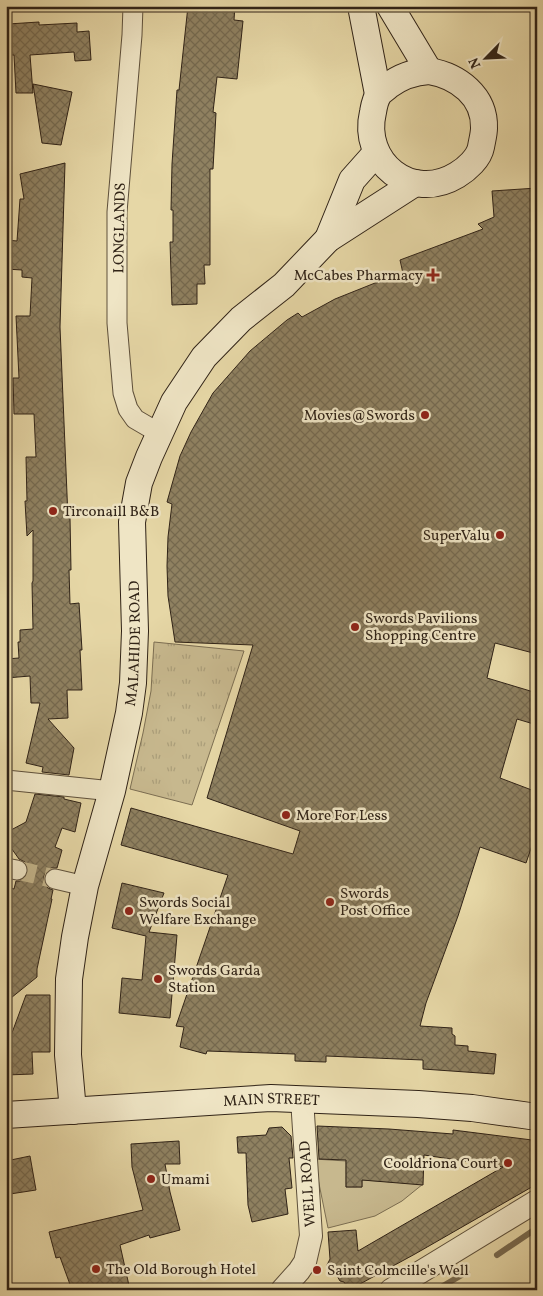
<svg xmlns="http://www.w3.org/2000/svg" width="543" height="1296" font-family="Vollkorn,serif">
  <defs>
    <pattern id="grass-tufts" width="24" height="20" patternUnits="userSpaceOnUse" patternTransform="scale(1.25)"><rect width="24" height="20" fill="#c7b88e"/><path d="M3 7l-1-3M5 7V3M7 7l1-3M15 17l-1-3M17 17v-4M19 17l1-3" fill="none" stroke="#ab9e7a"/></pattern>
    <pattern id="building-cross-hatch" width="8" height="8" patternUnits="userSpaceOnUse" patternTransform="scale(1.25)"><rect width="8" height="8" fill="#8f8161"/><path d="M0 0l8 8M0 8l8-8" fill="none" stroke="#75694f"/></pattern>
  </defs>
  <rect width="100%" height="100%" fill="#e6d7a6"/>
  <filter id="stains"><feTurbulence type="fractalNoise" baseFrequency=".004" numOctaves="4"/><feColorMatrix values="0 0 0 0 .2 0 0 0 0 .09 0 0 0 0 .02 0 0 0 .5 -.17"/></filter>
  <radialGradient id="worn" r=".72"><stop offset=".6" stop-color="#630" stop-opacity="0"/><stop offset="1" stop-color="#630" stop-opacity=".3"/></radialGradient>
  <path fill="url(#grass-tufts)" stroke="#7c6e52" d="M154,642L244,651L192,805L130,789L143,733L151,691Z"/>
  <path fill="#c7b88e" stroke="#7c6e52" d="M314,1159L346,1161V1187H362V1180L423,1184L402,1201L375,1216L328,1228Z"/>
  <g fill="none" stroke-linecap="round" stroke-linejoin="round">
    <path stroke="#786a4f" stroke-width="6" d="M497,1255L537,1228
      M436,1290L467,1272"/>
  </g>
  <path fill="url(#building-cross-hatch)" stroke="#302317" d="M188,6H235L234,20L243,21L237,79L217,77L213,112L216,113L213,169H210V265H204L205,284H197V304L172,305L170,242H173V210H171L172,164L177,90H179Z
    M39,22V25L77,23V32L89,31L91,60L75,61L74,52L30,55L33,93H16L14,55H10L8,24Z
    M33,84L72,92L61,145L42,143Z
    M65,163L60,327L68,518H70L71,570H69L70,604L79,603L82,650H80L82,690H67L68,718L48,719L74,748L69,775L42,772L43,767L26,763L40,703H31L30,676L6,678V659L19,658L18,642H20V630L33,629L32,583L33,581V530L27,536L25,501H27L26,457H36L34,414H14L13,378H19L16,316H30L32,278L22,277V270L6,269V240L17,241L20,199H24L20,174Z
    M537,188V654L495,643L487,678L537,693V725L517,719L500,778L537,792V831L526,863L480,847L458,916L426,1003L420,1026L452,1028V1034L455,1036V1045L468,1046V1051L496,1054L494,1074L423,1069V1060L326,1056V1062L295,1061V1054L207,1051L206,1054L180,1047L184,1027L176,1026L228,875L121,845L131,808L293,854L300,831L207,798L253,645L175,642L168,596L167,566L168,537L172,504L167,502L180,456L191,432L213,393L250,351L287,320L298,313L302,317L335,299L375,283L404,278L400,260L483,229L478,224L494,217L492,191Z
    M35,794L64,797V799L81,803L75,832L62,828L55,847L62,850L57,868H51L46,872L44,876V883L48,888L53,890L51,899H52L37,969V977L6,1002V887L14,889L16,881H20L25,878L28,872V867L25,862L19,859L9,845L11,830L26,822Z
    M122,883L164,893L149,932L177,935L170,1018L119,1013L122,978L142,980L146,936L112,928Z
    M26,995H50V1052H32L33,1074L6,1075V1049Z
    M317,1126L389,1129L453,1134V1130L532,1140L535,1152H537V1184L415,1254L349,1290L344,1282L340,1281L337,1276L330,1274L327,1269V1265L330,1259L328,1232L356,1230L358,1251L503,1167L424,1155L423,1185L362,1180V1187H346V1160L319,1159Z
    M282,1127L291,1136L293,1158H289L292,1188L285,1189L288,1214L252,1222L248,1205L246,1153H238L237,1137L266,1135L269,1128Z
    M179,1141L180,1164H165L170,1192L180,1230L150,1238L149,1235L120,1245L130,1290H72L60,1257L56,1258L49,1232L143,1210L132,1167L131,1144Z
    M30,1156L36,1190L10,1194L6,1173V1161Z"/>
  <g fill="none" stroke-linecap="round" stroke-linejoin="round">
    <path stroke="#c2b389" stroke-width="19" stroke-dasharray="19 9" stroke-linecap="butt" d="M17,870L55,879"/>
    <g stroke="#5e503b" stroke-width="21">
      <path id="minor" d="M133,6L132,35L117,212V323L123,393L128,409L135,419L159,433
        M6,780L112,791
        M6,868L17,870
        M55,879L85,886"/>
    </g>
    <g stroke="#5e503b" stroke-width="24">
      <path id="tertiary" d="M282,1290L299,1271L305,1262L311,1236L302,1099
        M391,1290L537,1201"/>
    </g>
    <g stroke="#302317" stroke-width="28">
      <g id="secondary">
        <path d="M361,6L378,94"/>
        <path d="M390,6L429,71"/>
        <path d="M429,71C458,76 485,96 484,128C484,134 482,141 481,147C479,158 467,169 457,175C411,203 361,162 373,112C374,106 376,98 379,94C381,91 385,89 388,86C401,76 413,72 429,71Z"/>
        <path d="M328,239L352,180L376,153"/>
        <path id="s1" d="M73,1111L68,1055L69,979L75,937L85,886L112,791L129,713L133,683L135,631L132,522L139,483L149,457L174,402L204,357L241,319L284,285L328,239L415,183"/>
        <path id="s2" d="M6,1115L271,1098L418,1104L472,1108L537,1117"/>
      </g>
    </g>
    <use href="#minor" stroke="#efe5c5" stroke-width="19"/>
    <use href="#tertiary" stroke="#efe5c5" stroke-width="22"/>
    <use href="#secondary" stroke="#efe5c5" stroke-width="26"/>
  </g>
  <g fill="#8f2418" stroke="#efe5c5" stroke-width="2">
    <path d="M430.5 267.5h5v5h5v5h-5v5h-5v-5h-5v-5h5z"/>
    <circle cx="425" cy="415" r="5"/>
    <circle cx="53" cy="511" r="5"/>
    <circle cx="500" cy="535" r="5"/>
    <circle cx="355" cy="627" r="5"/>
    <circle cx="286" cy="815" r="5"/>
    <circle cx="330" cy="902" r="5"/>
    <circle cx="129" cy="911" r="5"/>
    <circle cx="158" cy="979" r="5"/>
    <circle cx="508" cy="1163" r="5"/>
    <circle cx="151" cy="1179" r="5"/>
    <circle cx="96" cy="1269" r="5"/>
    <circle cx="317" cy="1270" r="5"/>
  </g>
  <g text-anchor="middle" stroke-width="5" stroke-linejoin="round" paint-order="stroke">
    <g font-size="15" fill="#302317" stroke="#efe5c5">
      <text transform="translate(119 228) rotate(-89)" y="5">LONGLANDS</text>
      <text dy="5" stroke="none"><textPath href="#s1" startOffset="475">MALAHIDE ROAD</textPath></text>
      <text dy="5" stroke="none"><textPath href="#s2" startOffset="266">MAIN STREET</textPath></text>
      <text transform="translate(307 1184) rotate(-94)" y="5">WELL ROAD</text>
    </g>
    <g font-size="15" fill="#302317" stroke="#efe5c5" text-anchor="start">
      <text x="423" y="280" text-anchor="end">McCabes Pharmacy</text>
      <text x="415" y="420" text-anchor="end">Movies@Swords</text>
      <text x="63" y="516">Tirconaill B&amp;B</text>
      <text x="490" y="540" text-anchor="end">SuperValu</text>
      <text x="365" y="623">Swords Pavilions<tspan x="365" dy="17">Shopping Centre</tspan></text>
      <text x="296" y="820">More For Less</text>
      <text x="340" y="898">Swords<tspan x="340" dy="17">Post Office</tspan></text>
      <text x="139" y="907">Swords Social<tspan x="139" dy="17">Welfare Exchange</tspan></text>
      <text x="168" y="975">Swords Garda<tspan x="168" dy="17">Station</tspan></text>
      <text x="498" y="1168" text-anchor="end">Cooldriona Court</text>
      <text x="161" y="1184">Umami</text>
      <text x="106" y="1274">The Old Borough Hotel</text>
      <text x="327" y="1275">Saint Colmcille's Well</text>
    </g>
  </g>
  <rect width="543" height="1296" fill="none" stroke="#e6d7a6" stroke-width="25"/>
  <rect x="8" y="8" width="528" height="1281" fill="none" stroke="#302317" stroke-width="2.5"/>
  <rect x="12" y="12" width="518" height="1271" fill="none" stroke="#302317"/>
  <g transform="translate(486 58) rotate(246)" stroke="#efe5c5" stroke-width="4" paint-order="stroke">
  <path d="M0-4L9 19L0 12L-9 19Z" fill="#302317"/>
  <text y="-8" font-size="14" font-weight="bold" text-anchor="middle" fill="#302317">N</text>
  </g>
  <rect width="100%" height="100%" filter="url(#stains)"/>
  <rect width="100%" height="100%" fill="url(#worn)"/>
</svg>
